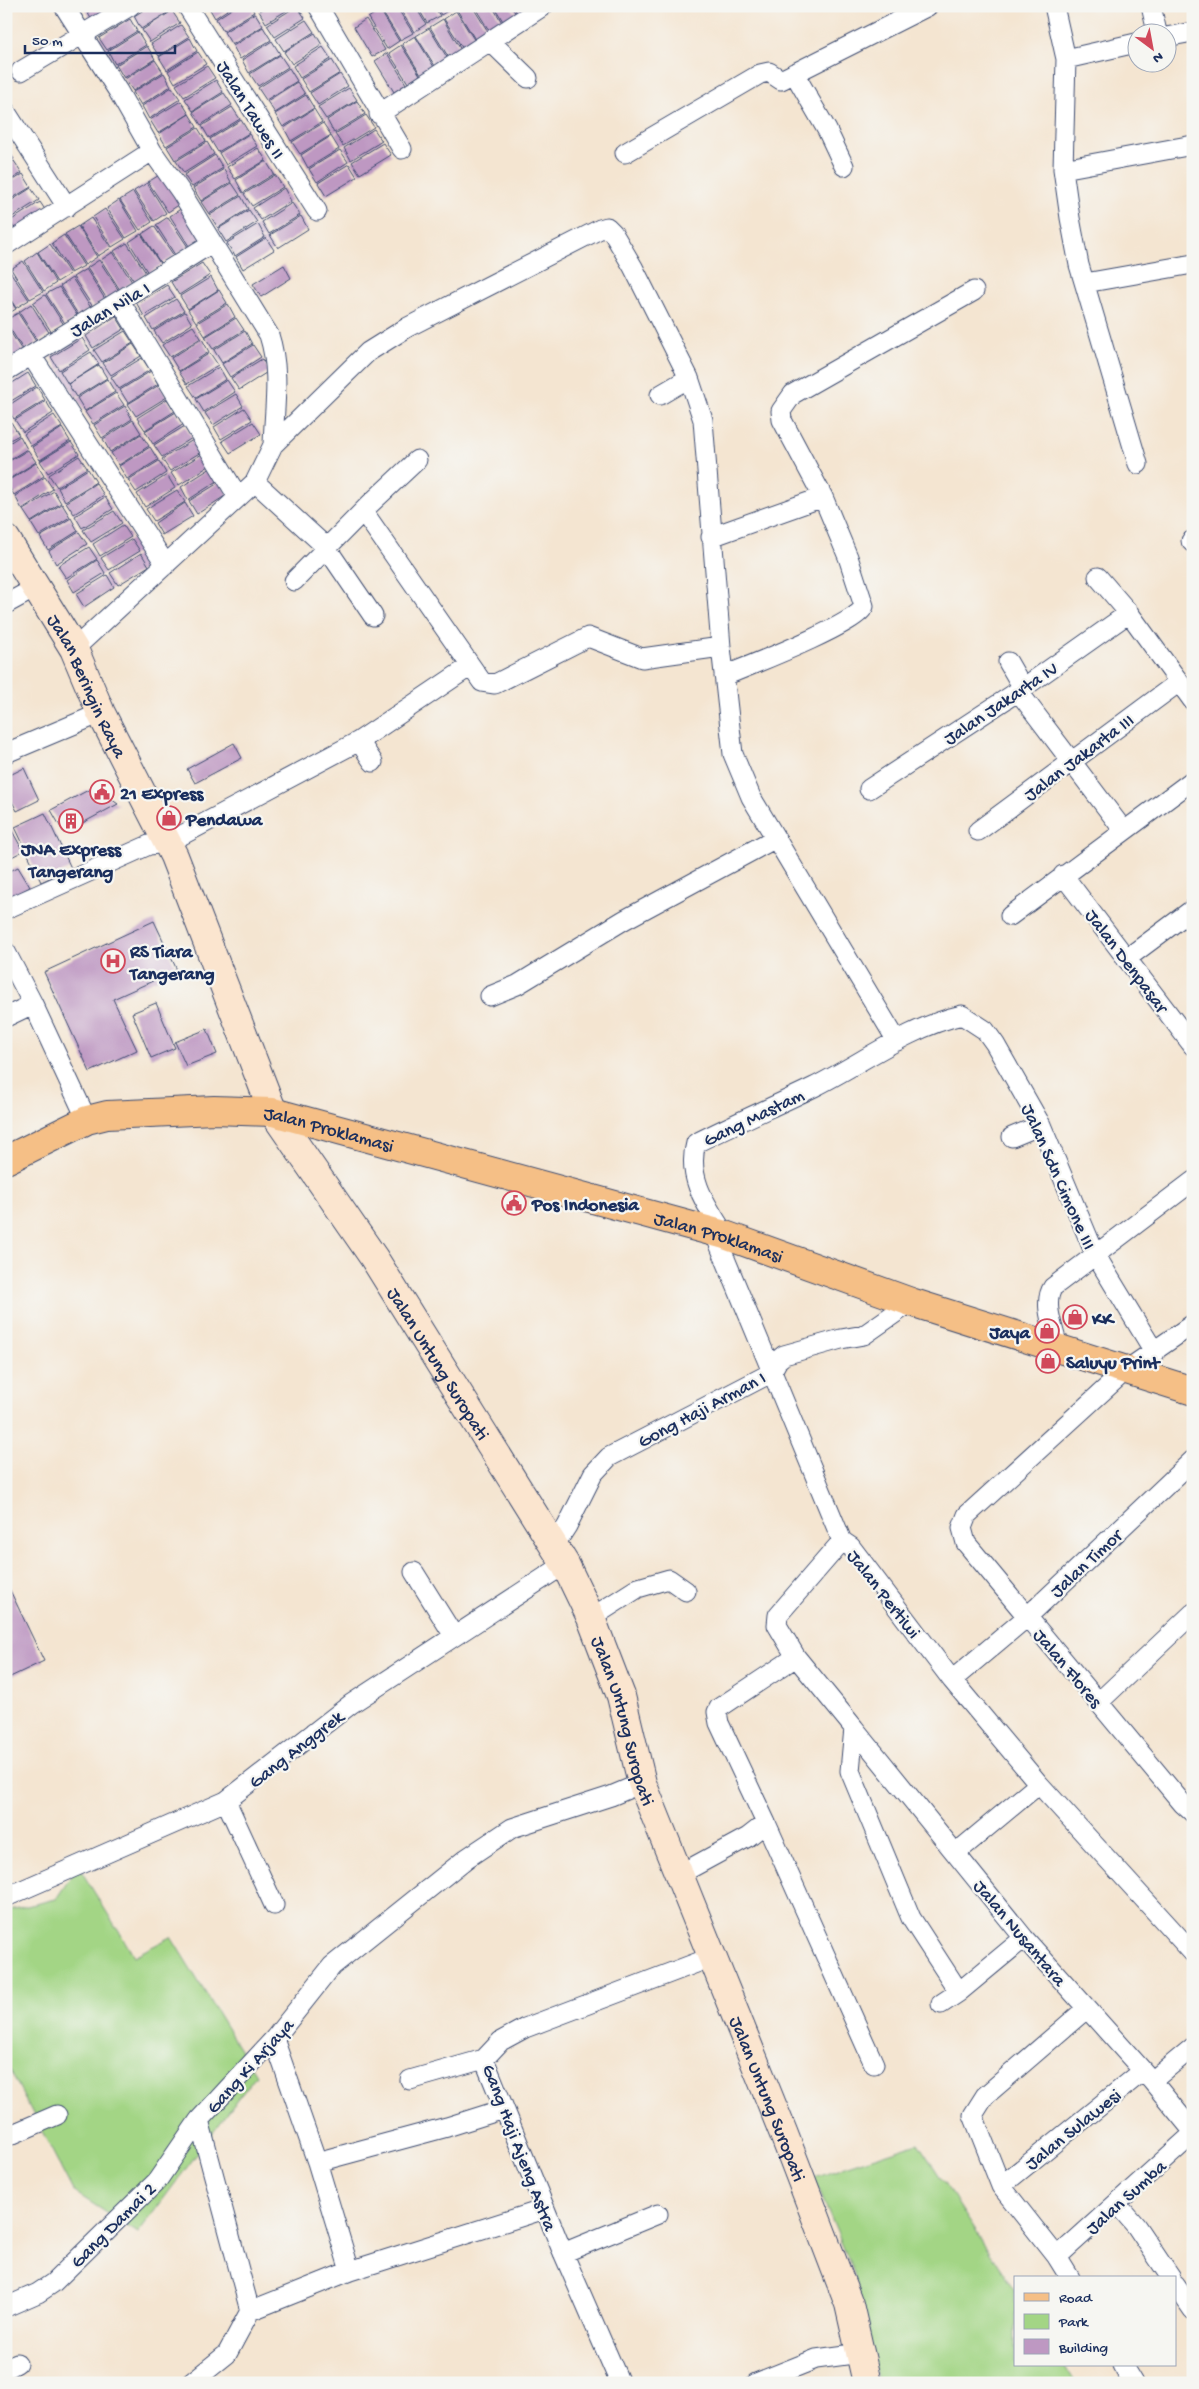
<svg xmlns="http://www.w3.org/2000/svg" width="1199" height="2389" font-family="'Gochi Hand',sans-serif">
  <rect width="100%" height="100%" fill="#f6f6f2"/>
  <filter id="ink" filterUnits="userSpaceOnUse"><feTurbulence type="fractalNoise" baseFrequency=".02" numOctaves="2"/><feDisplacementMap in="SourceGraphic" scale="10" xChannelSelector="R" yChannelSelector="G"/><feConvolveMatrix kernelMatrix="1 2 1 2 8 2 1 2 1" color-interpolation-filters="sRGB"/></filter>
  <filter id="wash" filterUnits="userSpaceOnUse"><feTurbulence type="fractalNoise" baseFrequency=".0096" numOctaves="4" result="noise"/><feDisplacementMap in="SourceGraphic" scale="20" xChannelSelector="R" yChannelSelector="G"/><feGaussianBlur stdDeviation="1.12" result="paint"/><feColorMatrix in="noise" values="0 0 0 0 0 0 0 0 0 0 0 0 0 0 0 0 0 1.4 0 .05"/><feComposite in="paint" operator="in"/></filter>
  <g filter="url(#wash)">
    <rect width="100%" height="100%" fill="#f4e5d1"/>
    <path fill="#a3d585" stroke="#5f8272" d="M78,1866L134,1956L171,1937L256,2075L138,2233L73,2191L6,2062V1911L56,1899Z
      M918,2143L1015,2291V2365H1064L1075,2383H878L854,2273L814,2177Z"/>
    <g id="blocks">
      <path fill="#be98c2" d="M91,6H119L93,22L86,10Z
        M150,6H170L172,10L141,29L134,16Z
        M208,6H233L215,18Z
        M236,6H251L254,12L223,31L216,19Z
        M266,6H294L266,23L259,11Z
        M297,6L305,18L275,37L267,25Z
        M387,6H396L413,33L400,40L381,10Z
        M398,6H415L426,24L414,32Z
        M417,6H434L440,16L427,23Z
        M436,6H455L441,15Z
        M464,6H472L489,33L476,41L457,10Z
        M474,6H492L503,24L490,32Z
        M494,6H511L517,16L504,23Z
        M513,6H530L518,15Z
        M380,10L399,41L387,49L368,18Z
        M172,11L180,23L150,42L142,30Z
        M456,11L475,41L463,49L444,19Z
        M255,13L263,26L232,45L224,32Z
        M130,19L137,31L107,50L99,38Z
        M366,19L385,50L372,57L354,27Z
        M443,19L461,50L449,58L430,27Z
        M306,20L314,32L284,51L276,39Z
        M181,25L189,37L159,56L151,44Z
        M263,27L271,40L240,59L233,46Z
        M429,28L448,59L435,66L416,36Z
        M138,32L146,45L115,64L108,51Z
        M315,33L322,45L292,64L284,52Z
        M415,36L434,67L421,75L402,44Z
        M190,38L197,51L167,70L159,57Z
        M272,41L280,54L249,73L242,60Z
        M401,45L420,75L408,83L389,53Z
        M147,46L155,59L124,78L116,65Z
        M323,47L331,59L300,78L293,66Z
        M198,52L206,64L175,83L168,71Z
        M387,53L406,84L394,92L375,61Z
        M280,55L288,67L258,86L250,74Z
        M155,60L163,72L133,91L125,79Z
        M332,60L340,73L309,92L301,79Z
        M207,66L215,78L184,97L176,85Z
        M289,68L297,81L266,100L258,88Z
        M164,73L171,86L141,105L133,92Z
        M340,74L348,86L318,105L310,93Z
        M216,80L223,92L193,111L185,99Z
        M297,82L305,94L275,113L267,101Z
        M172,87L180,99L149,119L142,106Z
        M349,88L357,100L326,119L318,107Z
        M224,93L232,105L201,125L193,112Z
        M306,95L314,108L283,127L275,114Z
        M181,101L189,114L158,133L150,120Z
        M357,101L365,114L334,133L327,120Z
        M232,107L240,119L209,138L202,126Z
        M314,109L322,122L291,141L284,128Z
        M189,114L197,127L166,146L159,134Z
        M366,115L374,127L343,146L335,134Z
        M241,120L249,133L218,152L210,139Z
        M323,123L331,135L300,154L292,142Z
        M198,128L206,141L175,160L167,147Z
        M374,129L382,141L351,160L344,148Z
        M249,134L257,146L226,165L219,153Z
        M331,136L339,149L308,168L301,155Z
        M207,142L214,154L184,173L176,161Z
        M383,143L391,155L360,174L352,162Z
        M6,147L14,159L6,163Z
        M258,148L266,160L235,179L227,167Z
        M340,150L348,162L317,182L309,169Z
        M215,155L223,168L192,187L184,175Z
        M14,161L22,173L6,183V166Z
        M266,161L274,174L243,193L236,180Z
        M349,164L357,177L326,196L318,183Z
        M224,169L231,182L201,201L193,188Z
        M23,174L31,187L6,202V185Z
        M161,174L180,204L168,212L148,182Z
        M275,175L283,187L252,206L244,194Z
        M147,183L166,213L154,221L134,191Z
        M232,183L240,195L209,214L201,202Z
        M31,188L39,200L9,219L6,215V204Z
        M284,188L291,201L261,220L253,208Z
        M133,192L152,222L140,230L120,200Z
        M241,196L248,209L218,228L210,215Z
        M119,200L138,231L126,238L107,208Z
        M40,202L48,214L17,233L10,221Z
        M292,203L300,215L269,234L262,222Z
        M182,208L202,238L189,246L170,216Z
        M105,209L125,239L112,247L93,217Z
        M249,210L257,222L226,242L218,229Z
        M301,216L308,229L278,248L270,235Z
        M168,217L188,247L175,255L156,225Z
        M91,218L111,248L98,256L79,226Z
        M258,224L265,237L235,256L227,243Z
        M78,226L97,257L85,265L65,234Z
        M154,226L174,256L161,264L142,234Z
        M141,234L161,265L148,273L129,242Z
        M64,235L84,266L71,273L52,243Z
        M266,238L274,250L243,269L236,257Z
        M127,243L146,273L134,281L114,251Z
        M50,244L70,274L57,282L38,252Z
        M37,252L56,283L44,291L25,261Z
        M113,252L132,282L120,290L101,260Z
        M99,260L119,291L107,299L87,268Z
        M23,261L43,292L30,299L11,269Z
        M202,263L210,275L179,295L171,282Z
        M284,265L291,278L261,297L253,284Z
        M86,269L105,299L93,307L73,277Z
        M9,270L29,300L16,308L6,292V272Z
        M211,277L218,290L188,309L180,296Z
        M72,278L91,308L79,316L60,286Z
        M167,285L175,297L144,316L137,304Z
        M59,287L78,317L66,325L46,294Z
        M219,290L227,303L196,322L188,310Z
        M6,294L16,309L6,315Z
        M45,295L64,325L52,333L33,303Z
        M176,299L184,311L153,330L146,318Z
        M31,304L50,334L38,342L19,312Z
        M228,304L235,317L205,336L197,323Z
        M185,312L192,324L162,343L154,331Z
        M18,313L37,343L24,351L6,322V320Z
        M116,316L124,329L93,348L86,336Z
        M236,318L244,330L213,349L205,337Z
        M6,325L23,352L11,359L6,352Z
        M193,326L201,338L170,357L162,345Z
        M125,331L133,343L102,362L94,350Z
        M245,331L252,344L222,363L214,350Z
        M82,338L90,350L59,370L51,357Z
        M202,339L209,352L179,371L171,358Z
        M133,344L141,356L111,375L103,363Z
        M253,345L261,357L230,377L222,364Z
        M91,352L99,364L68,384L60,371Z
        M210,353L218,365L187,384L179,372Z
        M142,358L150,370L119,389L111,377Z
        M262,359L269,371L239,390L231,378Z
        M99,365L107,378L76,397L68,384Z
        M219,367L226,379L196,398L188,386Z
        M151,371L158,384L128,403L120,390Z
        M28,373L36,386L6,404V387Z
        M107,379L115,392L85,411L77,398Z
        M227,380L235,392L204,412L196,399Z
        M159,385L167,397L136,416L128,404Z
        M37,387L45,400L14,419L6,407Z
        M116,393L124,405L93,424L85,412Z
        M236,394L243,406L213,425L205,413Z
        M167,399L175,411L145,430L137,418Z
        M46,401L53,413L23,432L15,420Z
        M125,406L132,419L102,438L94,425Z
        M244,408L252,420L221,439L214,427Z
        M176,412L184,424L153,444L145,431Z
        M54,415L62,427L31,446L24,434Z
        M133,420L141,433L110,452L103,439Z
        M11,422L19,435L6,442V425Z
        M253,422L261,434L230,453L222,441Z
        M185,426L192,438L162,457L154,445Z
        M62,428L70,441L40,460L32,447Z
        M141,434L149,446L119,465L111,453Z
        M20,436L27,449L6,462V445Z
        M193,440L201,452L170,471L162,459Z
        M71,442L79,454L48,473L40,461Z
        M150,447L158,460L127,479L119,466Z
        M28,450L36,462L6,481V463Z
        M202,454L209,466L179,485L171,473Z
        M79,456L87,468L57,487L49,475Z
        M159,461L166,473L136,492L128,480Z
        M36,463L44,476L14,495L6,482Z
        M211,468L219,480L188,500L181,487Z
        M88,469L96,482L65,501L58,488Z
        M167,475L175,488L145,507L137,494Z
        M45,477L53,489L22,509L15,496Z
        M220,482L228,494L197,514L189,501Z
        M96,483L104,495L74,514L66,502Z
        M177,490L185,502L154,521L146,509Z
        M54,491L61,503L31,522L23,510Z
        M105,497L113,509L82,528L75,516Z
        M185,503L193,516L162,535L155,523Z
        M62,504L70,517L39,536L31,523Z
        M114,511L122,523L91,542L83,530Z
        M71,518L78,531L48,550L40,537Z
        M123,525L131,537L100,556L93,544Z
        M79,532L87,544L56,564L49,551Z
        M132,539L140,551L109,570L101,558Z
        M89,547L97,559L66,578L58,566Z
        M141,553L149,566L118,585L110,573Z
        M97,560L105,573L74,592L67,580Z
        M107,575L114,587L84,607L76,594Z
        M234,743L242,758L195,783L187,769Z
        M24,768L39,800L17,811L6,790V777Z
        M94,787L118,804L64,833L51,810Z
        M45,813L71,868L41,882L15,827Z
        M10,827L23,851L6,860V829Z
        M18,867L30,887L9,898L6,893V873Z
        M154,921L177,970L113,999L137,1050L90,1072L44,972Z
        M156,1003L175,1048L151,1058L132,1013Z
        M207,1029L217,1054L186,1066L175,1042Z
        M6,1582L44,1661L6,1679Z"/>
    </g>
  </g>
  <g filter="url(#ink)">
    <use href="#blocks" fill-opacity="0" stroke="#3c4a6f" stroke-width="1"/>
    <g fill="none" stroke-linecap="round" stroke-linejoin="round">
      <g stroke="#3c4a6f" stroke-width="21">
        <path id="street" d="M64,6L118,91L152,151L181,192L269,335C281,372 274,408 273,445
          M187,6L317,211
          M318,6L402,149
          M1054,6L1066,59L1063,169L1070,218L1079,265L1138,464
          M1151,6L1157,32
          M1166,37L1193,32
          M490,41L528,78
          M1066,59L1136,43
          M21,71L130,6
          M794,73L827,130L844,166
          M6,112L67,207
          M379,114L543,6
          M625,153L760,74L769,72L781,80L928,6
          M1063,169L1193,145
          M6,245L152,151
          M1085,283L1193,264
          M120,301L238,497
          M31,355L166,565
          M6,371L212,243
          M660,395L689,378
          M255,482L326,547L373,616
          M363,511L482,682L495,684L588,637L642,658L721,647
          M711,537L823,497
          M1191,541L1193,543
          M1098,577L1129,613L1193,701
          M294,581L370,504L417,460
          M6,604L37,587
          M74,649L255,482L273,445L368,352L408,327L600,229L607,227L613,233L633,267L689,378L703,420L721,647L733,754L751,797L897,1041
          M1008,662L1023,688
          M724,676C746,667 860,623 864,606L848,557L823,497L782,420L781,411L793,394L974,291
          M1018,691L1124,831
          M359,741L373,762
          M6,753L101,713
          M869,789L1023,688L1129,613
          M978,831L1179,682
          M1063,875L1193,1046
          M6,909L149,845L167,843L359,741L469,667
          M1010,916L1193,780
          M6,952L33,1004L87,1120
          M1126,959L1193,909
          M490,996L517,985L624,920L776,838
          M6,1017L33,1004
          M1012,1137L1041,1125
          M714,1232L842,1541
          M725,1235C707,1206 686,1178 696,1143C735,1123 775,1106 814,1087C862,1063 909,1027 962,1015L985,1030L995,1044L1041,1125L1095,1254L1155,1353
          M1193,1324L1125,1371L967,1515L962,1528L966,1543L1183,1804L1193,1813
          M1058,1347C1054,1329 1042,1303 1053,1287L1193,1181
          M554,1546L567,1526L593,1474L609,1457L771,1373L778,1360L784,1355L841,1339L864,1335L911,1302
          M414,1572L454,1636
          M591,1618L638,1588L669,1579L686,1591
          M952,1680L1027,1617L1193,1460
          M1099,1702L1193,1613
          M854,1728L1024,1938L1152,2081L1193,2131
          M226,1801L274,1905
          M766,1823L719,1723L717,1712L719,1708L796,1657
          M956,1853L1039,1784
          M680,1874L748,1837L766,1823L874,2064
          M6,1897L226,1801L351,1704L565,1564
          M959,1992L911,1918L850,1771L854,1728L796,1657L777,1625L778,1615L842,1541L851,1547L952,1680L1039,1784L1193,1953
          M941,2004L959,1992L1024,1938
          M274,2039L317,2162L350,2271
          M410,2080L484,2059
          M1152,2081L1193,2047
          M6,2137L57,2115
          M317,2162L447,2127L504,2109
          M1001,2186L1143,2071
          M1117,2204L1136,2226L1171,2278
          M545,2209L350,2271L250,2311L199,2120L274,2039L332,1966L467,1858L512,1828L611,1796L642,1783
          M563,2253L658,2214
          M1057,2257L1193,2134
          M1070,2278L1057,2257L1001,2186L973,2115L985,2096L1086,2009
          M1175,2284L1193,2310
          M6,2307L38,2293L53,2283L157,2181L199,2120
          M1122,2365L1133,2383
          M6,2369L17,2363
          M191,2383L227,2354L250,2311
          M620,2383L561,2248L484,2059L501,2041L525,2028L712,1957
          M756,2383L816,2359L861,2353"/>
      </g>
      <g stroke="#3c4a6f" stroke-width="30">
        <g id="secondary">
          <path id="s1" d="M6,539L74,649L101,713L174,856L273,1112L374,1258L565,1564L591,1618L621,1696L642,1783L783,2132L849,2304L867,2383"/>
        </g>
      </g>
      <g stroke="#3c4a6f" stroke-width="30">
        <g id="primary">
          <path id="s2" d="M6,1160L87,1120L107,1115L214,1110L273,1112L725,1235L911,1302L1193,1391"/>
        </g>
      </g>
      <use href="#street" stroke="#fff" stroke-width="19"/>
      <use href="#secondary" stroke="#fbe5cf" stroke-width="28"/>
      <use href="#primary" stroke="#f5bf86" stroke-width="28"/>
    </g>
  </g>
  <defs>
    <g id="civic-ring" transform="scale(1.25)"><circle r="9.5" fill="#f6f6f2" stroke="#d1495b" stroke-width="1.5"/><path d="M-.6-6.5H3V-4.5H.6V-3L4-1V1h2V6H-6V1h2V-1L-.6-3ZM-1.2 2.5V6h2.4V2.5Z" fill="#d1495b"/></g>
    <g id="shop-ring" transform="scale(1.25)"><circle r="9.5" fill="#f6f6f2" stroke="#d1495b" stroke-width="1.5"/><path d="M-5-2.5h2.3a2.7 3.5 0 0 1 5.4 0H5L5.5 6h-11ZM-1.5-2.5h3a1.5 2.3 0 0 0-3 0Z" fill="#d1495b"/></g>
    <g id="building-ring" transform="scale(1.25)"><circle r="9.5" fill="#f6f6f2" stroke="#d1495b" stroke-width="1.5"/><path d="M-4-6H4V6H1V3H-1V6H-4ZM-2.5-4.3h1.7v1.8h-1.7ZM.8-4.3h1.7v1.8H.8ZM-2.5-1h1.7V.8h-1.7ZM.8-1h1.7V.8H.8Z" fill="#d1495b"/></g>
    <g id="hospital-ring" transform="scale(1.25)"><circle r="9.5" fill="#f6f6f2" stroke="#d1495b" stroke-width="1.5"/><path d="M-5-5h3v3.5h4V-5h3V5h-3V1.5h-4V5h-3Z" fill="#d1495b"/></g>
  </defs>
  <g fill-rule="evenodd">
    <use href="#civic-ring" x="102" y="792"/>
    <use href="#shop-ring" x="169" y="818"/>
    <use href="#building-ring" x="71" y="821"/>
    <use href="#hospital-ring" x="113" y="961"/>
    <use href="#civic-ring" x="514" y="1203"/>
    <use href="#shop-ring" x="1075" y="1317"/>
    <use href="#shop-ring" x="1047" y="1331"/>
    <use href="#shop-ring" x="1048" y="1361"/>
  </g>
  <g text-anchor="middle" stroke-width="4.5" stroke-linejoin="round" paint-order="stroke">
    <g font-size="19" fill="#1b2f5e" stroke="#f6f6f2">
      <text transform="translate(252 109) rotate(58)" y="7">Jalan Tawes II</text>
      <text transform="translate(109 308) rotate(-31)" y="7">Jalan Nila I</text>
      <text dy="7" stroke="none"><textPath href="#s1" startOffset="168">Jalan Beringin Raya</textPath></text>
      <text transform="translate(1000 702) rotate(-34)" y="7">Jalan Jakarta IV</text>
      <text transform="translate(1078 756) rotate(-37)" y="7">Jalan Jakarta III</text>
      <text transform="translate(1128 960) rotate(53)" y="7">Jalan Denpasar</text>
      <text transform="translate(753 1116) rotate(-26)" y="7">Gang Mastam</text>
      <text dy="7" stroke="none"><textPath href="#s2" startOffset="335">Jalan Proklamasi</textPath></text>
      <text transform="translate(1060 1176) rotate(66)" y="7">Jalan Sdn Cimone III</text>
      <text dy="7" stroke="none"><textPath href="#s2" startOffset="740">Jalan Proklamasi</textPath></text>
      <text dy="7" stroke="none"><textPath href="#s1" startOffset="935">Jalan Untung Suropati</textPath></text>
      <text transform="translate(701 1408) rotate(-28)" y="7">Gong Haji Arman I</text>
      <text transform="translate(1085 1562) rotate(-43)" y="7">Jalan Timor</text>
      <text transform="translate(885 1593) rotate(52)" y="7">Jalan Pertiwi</text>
      <text transform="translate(1069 1667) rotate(50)" y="7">Jalan Flores</text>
      <text dy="7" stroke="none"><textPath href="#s1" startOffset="1340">Jalan Untung Suropati</textPath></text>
      <text transform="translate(295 1748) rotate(-38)" y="7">Gang Anggrek</text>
      <text transform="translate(1021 1932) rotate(50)" y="7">Jalan Nusantara</text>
      <text transform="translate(249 2065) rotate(-48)" y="7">Gang Ki Arjaya</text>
      <text dy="7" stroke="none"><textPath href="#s1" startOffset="1745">Jalan Untung Suropati</textPath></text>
      <text transform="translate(1072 2128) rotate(-39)" y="7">Jalan Sulawesi</text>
      <text transform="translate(521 2147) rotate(69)" y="7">Gang Haji Ajeng Astra</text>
      <text transform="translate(1125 2196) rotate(-42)" y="7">Jalan Sumba</text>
      <text transform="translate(112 2224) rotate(-45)" y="7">Gang Damai 2</text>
    </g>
    <g font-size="19" font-weight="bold" fill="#1b2f5e" stroke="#f6f6f2" text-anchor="start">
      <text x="120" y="799">21 Express</text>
      <text x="186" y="825">Pendawa</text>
      <text x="71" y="855" text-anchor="middle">JNA Express<tspan x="71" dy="22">Tangerang</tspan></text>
      <text x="130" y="957">RS Tiara<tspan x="130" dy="22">Tangerang</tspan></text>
      <text x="532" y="1210">Pos Indonesia</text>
      <text x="1092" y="1324">KK</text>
      <text x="1030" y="1338" text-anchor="end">Jaya</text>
      <text x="1066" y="1368">Saluyu Print</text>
    </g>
  </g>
  <rect width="1199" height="2389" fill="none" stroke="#f6f6f2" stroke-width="25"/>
  <rect x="1014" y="2276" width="162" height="90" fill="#f6f6f2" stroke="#9ea6b7"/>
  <rect x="1024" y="2293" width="25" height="8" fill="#f5bf86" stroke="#9ea6b7"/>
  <text x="1059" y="2302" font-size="15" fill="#1b2f5e">Road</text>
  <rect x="1024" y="2314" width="25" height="15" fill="#a3d585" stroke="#9ea6b7"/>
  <text x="1059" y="2326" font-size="15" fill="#1b2f5e">Park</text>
  <rect x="1024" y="2339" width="25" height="15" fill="#be98c2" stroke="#9ea6b7"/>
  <text x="1059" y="2352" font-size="15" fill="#1b2f5e">Building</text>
  <g transform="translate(1152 48) rotate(148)"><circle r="24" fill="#f6f6f2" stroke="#9ea6b7"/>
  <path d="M0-4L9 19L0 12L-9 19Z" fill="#d1495b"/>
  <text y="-8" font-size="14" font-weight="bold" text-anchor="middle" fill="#1b2f5e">N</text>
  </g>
  <path d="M25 45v8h150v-8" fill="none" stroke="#1b2f5e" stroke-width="2.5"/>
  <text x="32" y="45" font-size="15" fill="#1b2f5e" stroke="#f6f6f2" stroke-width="4" paint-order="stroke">50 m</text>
</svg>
